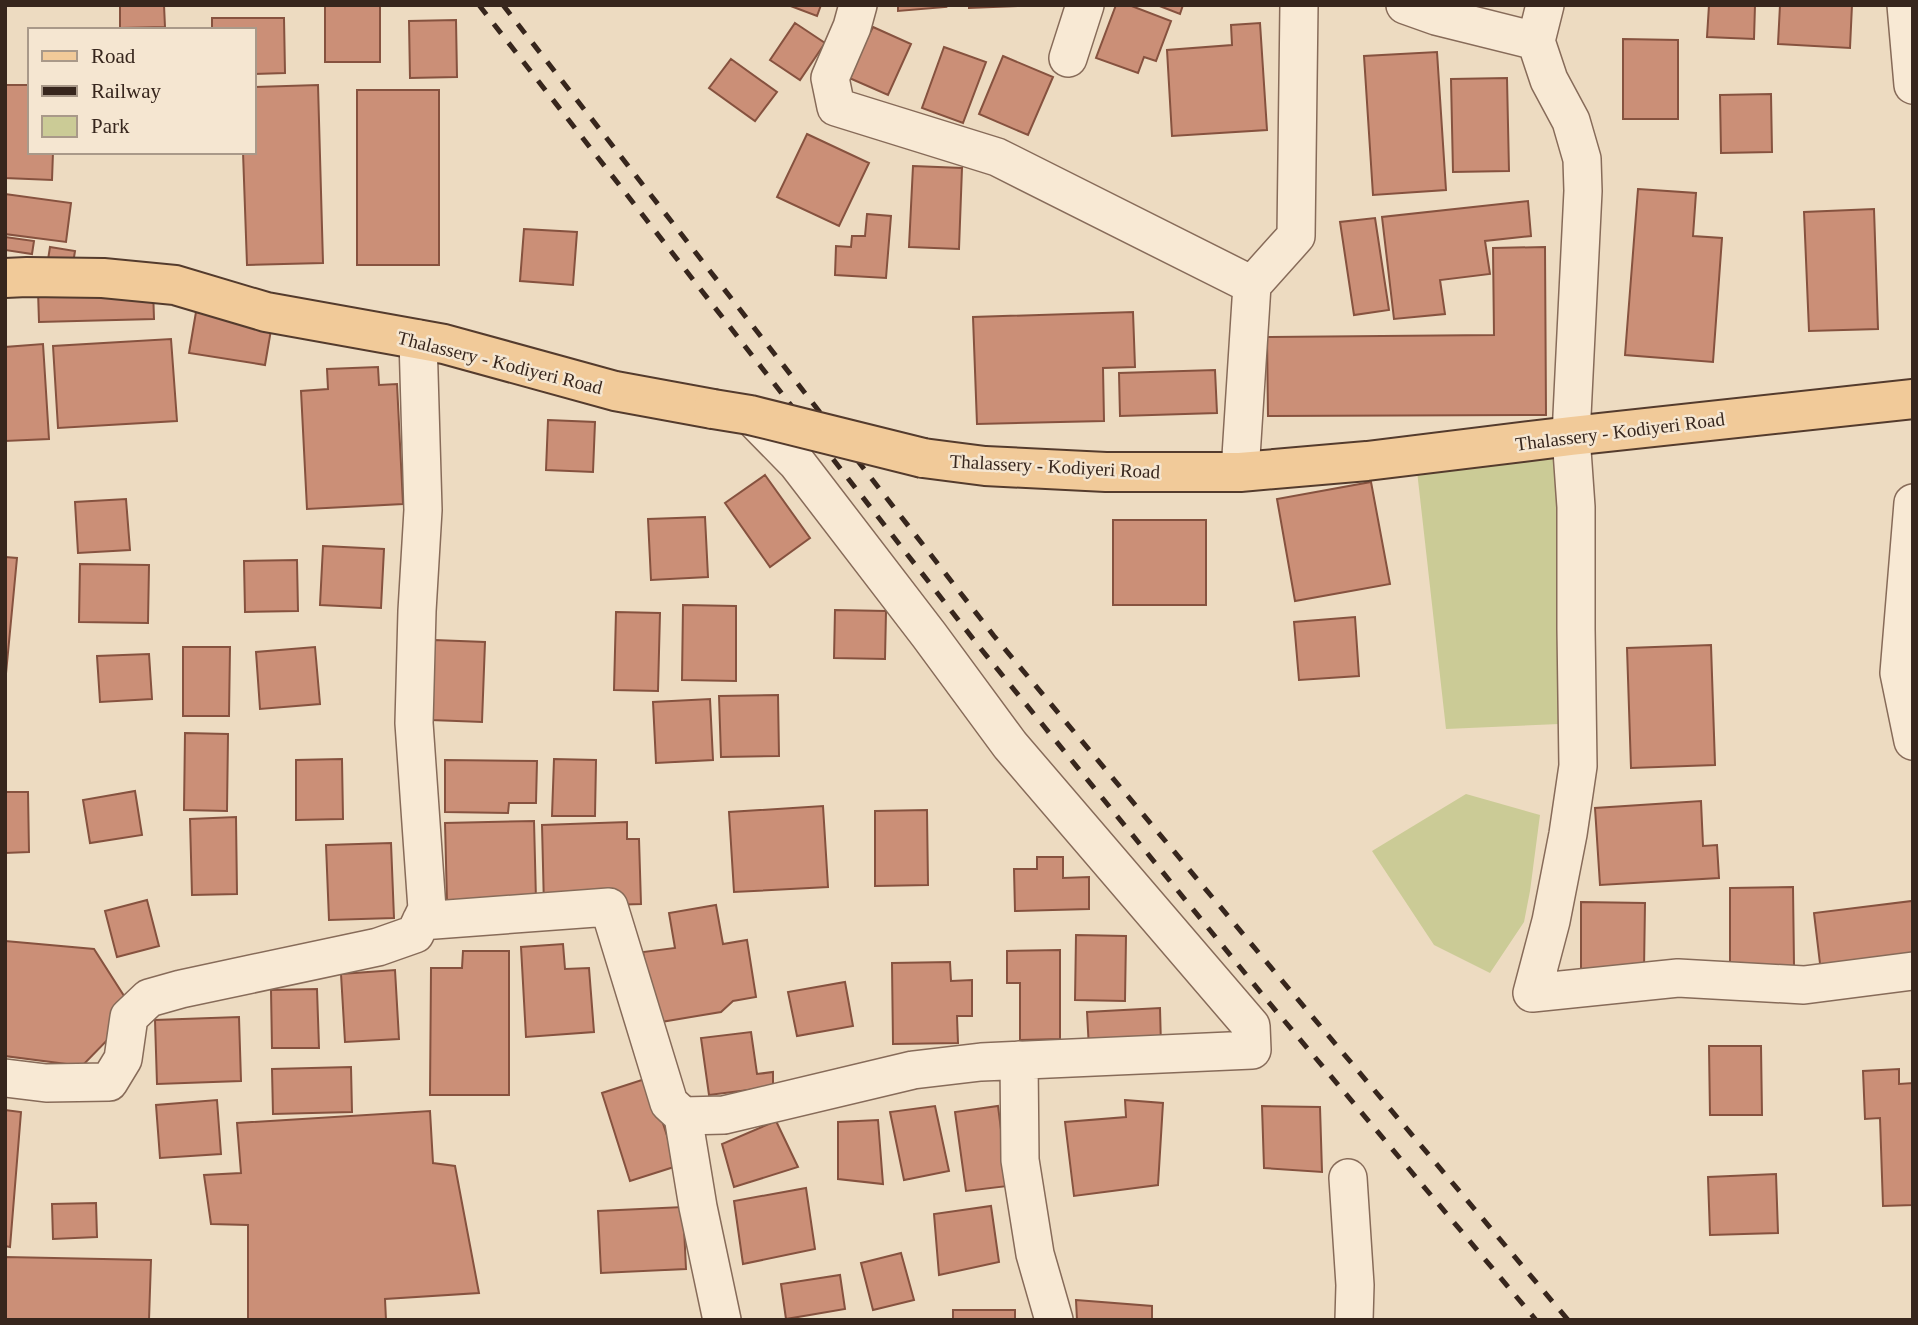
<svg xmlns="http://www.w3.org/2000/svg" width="1918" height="1325" font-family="Georgia,serif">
  <rect width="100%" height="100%" fill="#eddbc1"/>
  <path fill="#cbcb96" d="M1558,447L1559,724L1446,729L1416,462Z
    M1466,794L1540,815L1530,891L1524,922L1490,973L1434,945L1372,851Z"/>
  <path fill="#cb8f77" stroke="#86523f" stroke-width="2" d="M120,5H164L165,27L120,28Z
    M325,5H380V62H325Z
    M788,5H821L817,16Z
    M898,5H945L946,7L898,11Z
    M969,5H1017V6L969,8Z
    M1116,5H1129L1171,21L1156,61L1144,57L1138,73L1096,58Z
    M1157,5H1183L1180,14Z
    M1709,5H1755L1754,39L1707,37Z
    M1780,5H1852L1850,48L1778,44Z
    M212,18H284L285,73L254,74V30H212Z
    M456,20L457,77L410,78L409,21Z
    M795,23L825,43L800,80L770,60Z
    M1260,23L1267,130L1172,136L1167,50L1232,45L1231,25Z
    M873,27L911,44L888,95L847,77Z
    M1623,39L1678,40V119H1623Z
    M944,47L986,62L963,123L922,108Z
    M1437,52L1446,190L1373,195L1364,56Z
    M1003,56L1053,77L1028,135L979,114Z
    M731,59L777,92L755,121L709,88Z
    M1507,78L1509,171L1453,172L1451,79Z
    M5,85H30V152H53L52,180L5,178Z
    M318,85L323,263L247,265L243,152H254V87Z
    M357,90H439V265H357Z
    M1771,94L1772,152L1721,153L1720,95Z
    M807,134L869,163L839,226L777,197Z
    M913,166L962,168L959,249L909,247Z
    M1638,189L1696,193L1693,236L1722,238L1713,362L1625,355Z
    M5,194L71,203L66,242L5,234Z
    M1528,201L1531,236L1485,241L1490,274L1440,280L1445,314L1394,319L1382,217Z
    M1874,209L1878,329L1809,331L1804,212Z
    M867,214L891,216L886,278L835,275L836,246L851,247L852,236H865Z
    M1375,218L1389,310L1354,315L1340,222Z
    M524,229L577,232L573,285L520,281Z
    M5,237L34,241L32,254L5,250Z
    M50,247L75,251L72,270L47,266Z
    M1545,247L1546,415L1268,416L1267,337L1494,335L1493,248Z
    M153,288L154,319L39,322L38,291Z
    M196,312L272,324L265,365L189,353Z
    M1133,312L1135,367L1103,368L1104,421L977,424L973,317Z
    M171,339L177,421L58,428L53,346Z
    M43,344L49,439L5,441V347Z
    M378,367L379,385L397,384L403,504L307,509L301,391L328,389L327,369Z
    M1215,370L1217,413L1120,416L1119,373Z
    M548,420L595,422L593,472L546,470Z
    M765,475L810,538L770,567L725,503Z
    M1371,482L1390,584L1295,601L1277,499Z
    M126,499L130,550L78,553L75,502Z
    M705,517L708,577L651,580L648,519Z
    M1113,520H1206V605H1113Z
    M323,546L384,549L381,608L320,605Z
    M5,557L17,558L5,684Z
    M297,560L298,611L245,612L244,561Z
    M80,564L149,565L148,623L79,622Z
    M683,605L736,606V681L682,680Z
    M835,610L886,611L885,659L834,658Z
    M616,612L660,613L658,691L614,690Z
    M1355,617L1359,676L1299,680L1294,622Z
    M434,640L485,642L482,722L431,720Z
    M1711,645L1715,765L1631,768L1627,648Z
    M183,647H230L229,716H183Z
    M315,647L320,704L260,709L256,652Z
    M149,654L152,699L100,702L97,656Z
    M778,695L779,756L721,757L719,696Z
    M710,699L713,760L656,763L653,702Z
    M185,733L228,734L227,811L184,810Z
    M342,759L343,819L296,820V760Z
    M554,759L596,760L595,816H552Z
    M445,760L537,761L536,803H509L508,813L445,812Z
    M135,791L142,835L90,843L83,800Z
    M5,792H28L29,852L5,853Z
    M1701,801L1703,846L1717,845L1719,878L1600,885L1595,808Z
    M823,806L828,887L734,892L729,812Z
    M927,810L928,885L875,886V811Z
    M236,817L237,894L192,895L190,819Z
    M534,821L536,900L447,902L445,823Z
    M627,822V839H639L641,904L544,907L542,825Z
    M391,843L394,918L329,920L326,845Z
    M1037,857H1063V878L1089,877V909L1015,911L1014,869H1037Z
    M1793,887L1794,966H1730V888Z
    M147,900L159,946L117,957L105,911Z
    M1912,901L1913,961L1821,972L1814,913Z
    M1581,902L1645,903L1644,970H1581Z
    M716,905L723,944L747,940L756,997L733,1001L721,1012L655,1023L643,952L675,948L669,913Z
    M1076,935L1126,936L1125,1001L1075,1000Z
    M5,941L94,949L126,999L120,1027L82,1066L5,1056Z
    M563,944L565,969L589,968L594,1032L526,1037L521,947Z
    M1060,950V1039L1020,1040V983H1007V951Z
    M463,951H509V1095H430L431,968H462Z
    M950,962L951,981L972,980V1016H957L958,1043L893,1044L892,963Z
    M395,970L399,1039L345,1042L341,974Z
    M845,982L853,1026L797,1036L788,992Z
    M317,989L319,1048H272L271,990Z
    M1160,1008L1161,1046L1089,1049L1087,1012Z
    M239,1017L241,1081L157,1084L155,1020Z
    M751,1032L757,1074L773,1072V1087L709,1095L701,1038Z
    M1709,1046H1761L1762,1115H1710Z
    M351,1067L352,1112L273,1114L272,1069Z
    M1899,1069V1084L1913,1083V1205L1883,1206L1880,1118L1865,1119L1863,1071Z
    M648,1078L677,1166L630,1181L602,1093Z
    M217,1100L221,1154L160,1158L156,1105Z
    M1125,1100L1163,1103L1158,1185L1074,1196L1065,1122L1126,1117Z
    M935,1106L949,1171L904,1180L890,1112Z
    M998,1106L1008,1186L966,1191L955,1112Z
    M1262,1106L1320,1107L1322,1172L1264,1168Z
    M5,1110L21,1112L10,1247L5,1246Z
    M430,1111L433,1163L455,1166L479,1293L385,1299L386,1320H248V1225L211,1224L204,1175L241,1173L237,1123Z
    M878,1120L883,1184L838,1179V1122Z
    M776,1121L798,1167L734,1187L722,1144Z
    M1776,1174L1778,1233L1710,1235L1708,1177Z
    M806,1188L815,1249L743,1264L734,1201Z
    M96,1203L97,1237L53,1239L52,1204Z
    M991,1206L999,1262L939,1275L934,1214Z
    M683,1207L686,1269L601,1273L598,1211Z
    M901,1253L914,1300L873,1310L861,1263Z
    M5,1257L151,1260L149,1320H5Z
    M840,1275L845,1309L786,1319L781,1284Z
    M1076,1300L1152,1306V1320H1077Z
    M953,1310H1015V1320H953Z"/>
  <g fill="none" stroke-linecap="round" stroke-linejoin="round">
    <g stroke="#876b59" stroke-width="40">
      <path id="minor" d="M858,5L852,27L830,78L836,107L997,157L1252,285
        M1405,5L1436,16L1536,41
        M1545,5L1536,41L1549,80L1571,121L1582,159L1583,191L1571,436L1576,507V629L1578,766L1568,834L1551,921L1532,993L1678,978L1804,985L1913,971
        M1906,5L1913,85
        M1068,58L1085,5
        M1240,472L1252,285L1296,236L1299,5
        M1913,503L1899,673L1913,741
        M421,921L609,907L669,1103L683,1116L724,1115L913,1070L981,1062L1252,1050L1251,1026L1010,745L929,635L797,463L750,415
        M1019,1060L1020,1160L1035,1254L1054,1320
        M5,1078L46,1083L109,1082L123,1059L129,1017L149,998L181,989L378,947L415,934L427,909L414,723L417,611L423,510L418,339
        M683,1116L698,1207L722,1320
        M1348,1178L1355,1285L1354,1320"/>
    </g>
    <g stroke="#543b2d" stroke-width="42">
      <path id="major" d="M5,278L27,277L103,278L175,285L266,312L444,344L615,391L713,409
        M923,458L985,466L1106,472H1240L1367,461L1571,436L1913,399"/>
    </g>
    <use href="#minor" stroke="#f8e9d4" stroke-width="37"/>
    <use href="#major" stroke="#f1ca99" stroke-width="38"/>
    <path stroke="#37261d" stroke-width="5" stroke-dasharray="12 12" stroke-linecap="butt" d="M479,5L981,649L1266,999L1536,1320
      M503,5L994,636L1284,983L1568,1320"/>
    <g stroke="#543b2d" stroke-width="42" stroke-linecap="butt">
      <path id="major-bridge" d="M713,409L750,415L923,458"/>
    </g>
    <use href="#major-bridge" stroke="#f1ca99" stroke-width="38"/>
  </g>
  <g text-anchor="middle" stroke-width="5" stroke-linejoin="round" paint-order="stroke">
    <g font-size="19" fill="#37261d" stroke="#f5e6d1">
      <text transform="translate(500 362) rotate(14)" y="7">Thalassery - Kodiyeri Road</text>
      <text transform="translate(1620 431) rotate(-7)" y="7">Thalassery - Kodiyeri Road</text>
      <text transform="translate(1055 466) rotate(3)" y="7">Thalassery - Kodiyeri Road</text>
    </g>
  </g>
  <rect width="1918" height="1325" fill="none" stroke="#37261d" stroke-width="14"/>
  <rect x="28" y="28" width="228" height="126" fill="#f5e6d1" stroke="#a99989" stroke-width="2"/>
  <rect x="42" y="51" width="35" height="10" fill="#f1ca99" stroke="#a99989" stroke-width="2"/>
  <text x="91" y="63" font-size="21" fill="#37261d">Road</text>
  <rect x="42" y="86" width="35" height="10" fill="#37261d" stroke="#a99989" stroke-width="2"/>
  <text x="91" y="98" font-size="21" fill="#37261d">Railway</text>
  <rect x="42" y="116" width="35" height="21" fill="#cbcb96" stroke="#a99989" stroke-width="2"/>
  <text x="91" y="133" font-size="21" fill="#37261d">Park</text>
</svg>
